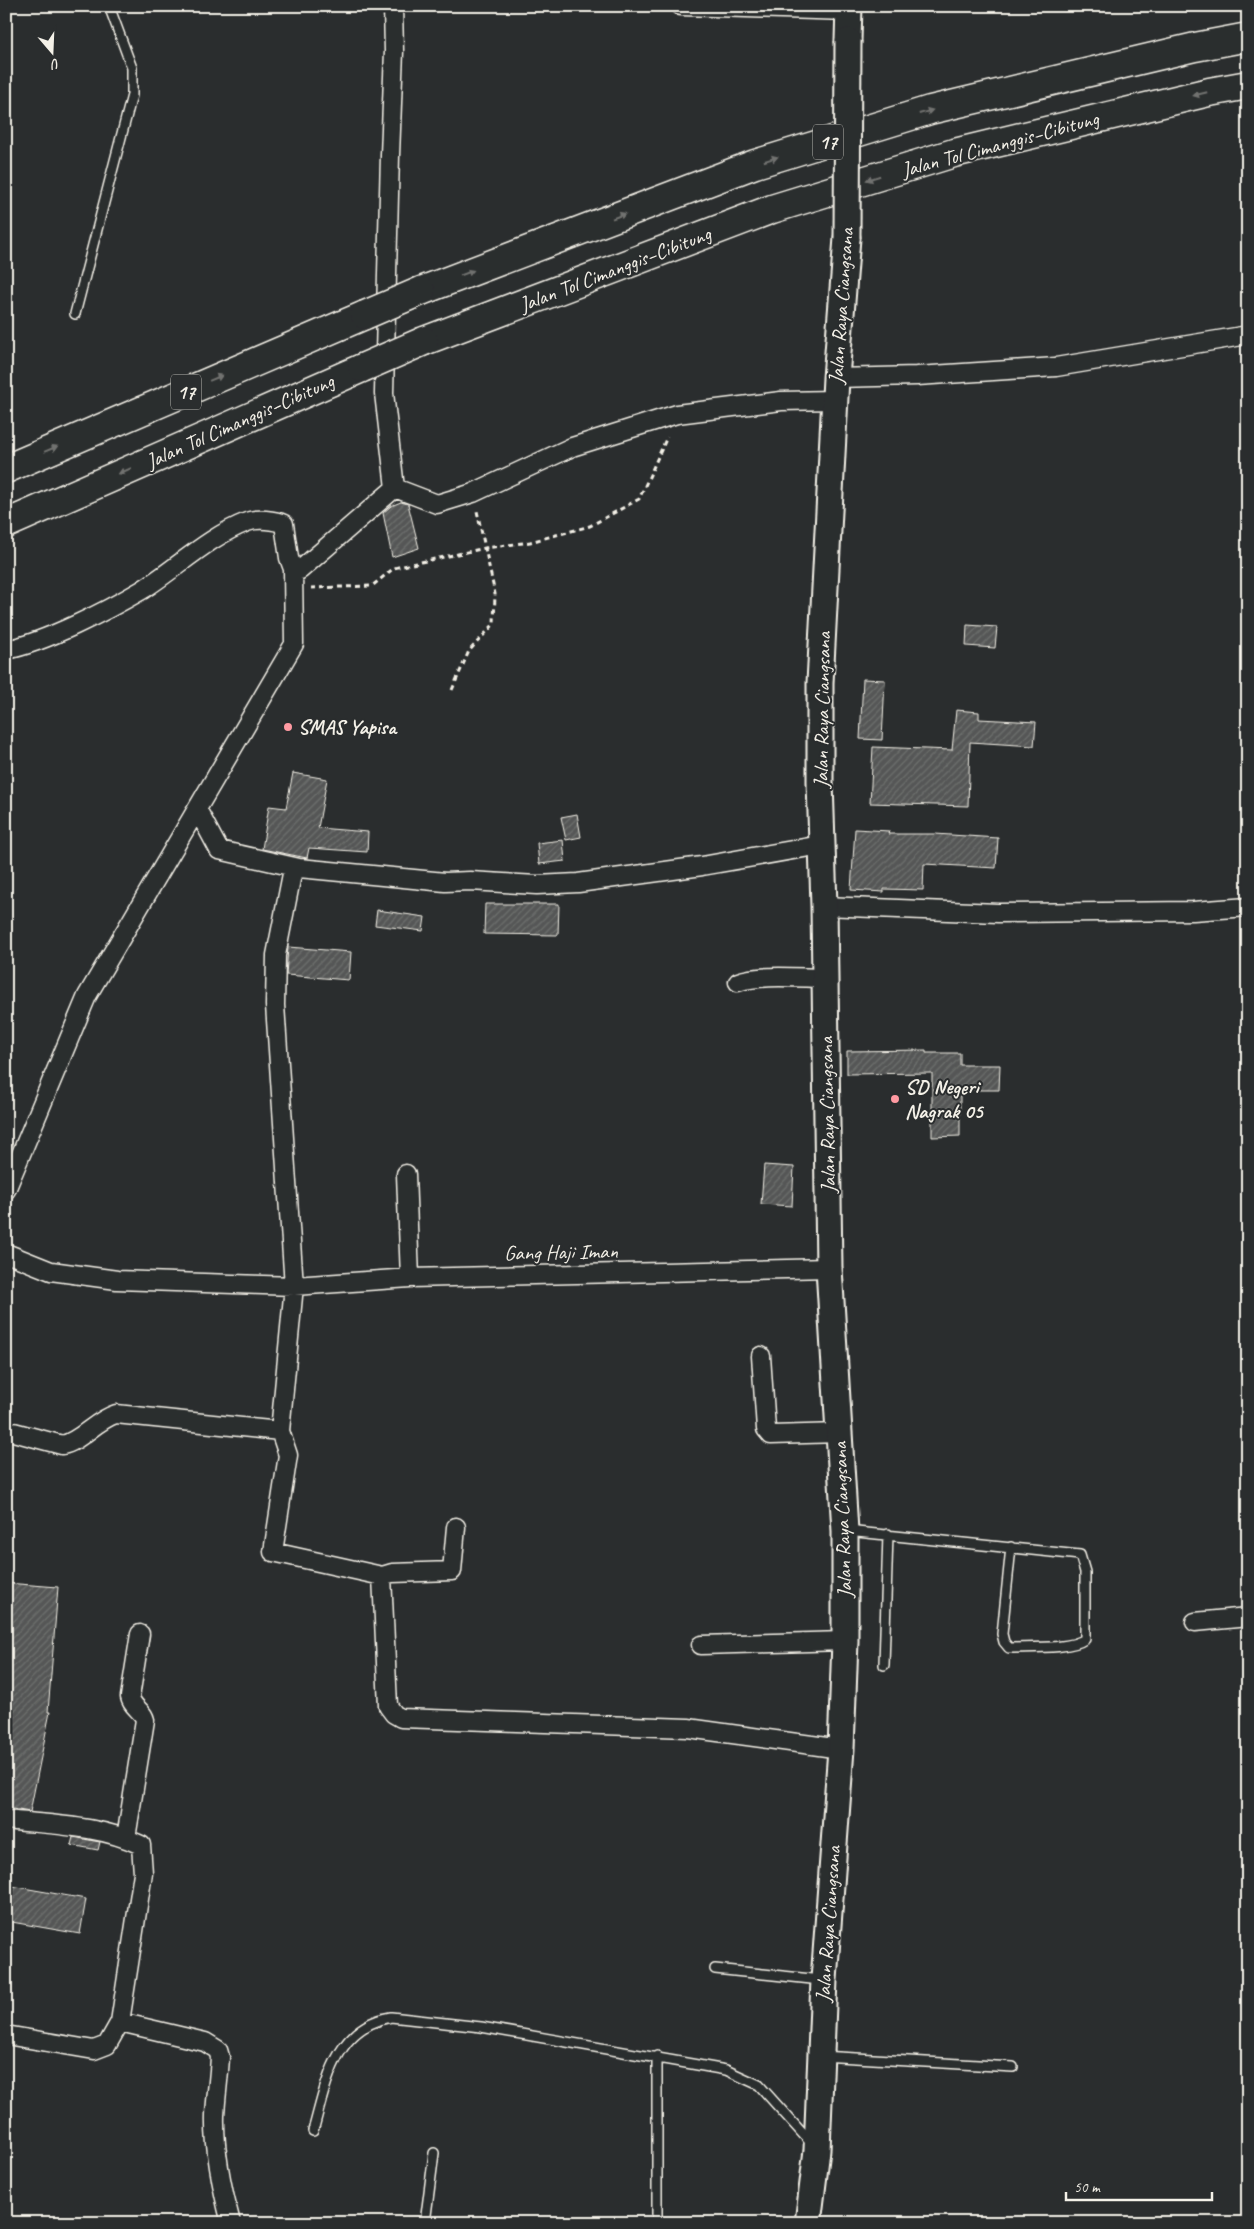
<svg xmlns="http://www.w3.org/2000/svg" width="1254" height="2229" font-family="Caveat,sans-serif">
  <defs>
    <pattern id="building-hatch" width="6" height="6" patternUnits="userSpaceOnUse" patternTransform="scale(1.25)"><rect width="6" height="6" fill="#555756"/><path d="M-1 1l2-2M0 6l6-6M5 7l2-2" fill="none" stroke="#6e706e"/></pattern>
  </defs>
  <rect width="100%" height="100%" fill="#2a2d2e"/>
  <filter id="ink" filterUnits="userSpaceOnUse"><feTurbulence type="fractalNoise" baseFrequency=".02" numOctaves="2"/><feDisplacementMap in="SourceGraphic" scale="10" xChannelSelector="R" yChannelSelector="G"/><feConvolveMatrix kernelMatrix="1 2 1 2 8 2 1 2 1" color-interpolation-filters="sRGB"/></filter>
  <g filter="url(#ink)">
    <path fill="url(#building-hatch)" stroke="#f4f1e8" d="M401,502L408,504L419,548L392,557L383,513L391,506Z
      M967,625L997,627L995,648L966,646Z
      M863,679L885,680L882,740L860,739Z
      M956,710L979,712V719L1036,722L1034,746L970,742L968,806L870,803L873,747L952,750Z
      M293,773L327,779L318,828L368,832L367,852L309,848L307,858L262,849L269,806L286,808Z
      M577,814L581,837L566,840L561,817Z
      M855,829L889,831L888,834H935L998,838L996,868L924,864L923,890L884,889V892L851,890Z
      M563,840L565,861L539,864L537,843Z
      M485,904H559L558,935L484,934Z
      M377,910L425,917L423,931L375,925Z
      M288,947L351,952L349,980L286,975Z
      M926,1050V1053H960V1065H1000L999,1090H960V1136L932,1137V1073L847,1074V1051Z
      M764,1165L794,1167L792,1206L761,1204Z
      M6,1583L58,1587L48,1712H50L30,1812L6,1808Z
      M73,1837L100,1842L98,1850L71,1845Z
      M6,1885L86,1899L80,1934L6,1921Z"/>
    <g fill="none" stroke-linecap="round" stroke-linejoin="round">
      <g stroke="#f4f1e8" stroke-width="12">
        <path id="lane" d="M75,314L132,95V68L109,6
          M847,1531L1080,1555L1085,1572V1639C1070,1650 1027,1647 1009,1648L1004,1642L1002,1634L1011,1547
          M884,1665L888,1534
          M715,1969L821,1980
          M821,2056L1013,2067
          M313,2131C326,2085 334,2027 391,2017L481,2027L726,2070L759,2085L812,2144
          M425,2223L434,2153
          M657,2223V2056"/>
      </g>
      <g stroke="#f4f1e8" stroke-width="21">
        <path id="street" d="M393,6L394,51L390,155L384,393L395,488
          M681,6L849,11
          M836,378L917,376L1056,367L1248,335
          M395,488L437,504L473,493L572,447L677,414L781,401L835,400
          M293,569L300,570L395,488
          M6,650C46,642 106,611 142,590C177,568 208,537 247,522C257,518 275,520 284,524L289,558L293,569L294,644L87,996L6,1190
          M197,809L219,850L299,868
          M824,906L998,913L1193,911L1248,907
          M738,982C758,974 802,978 825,978
          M406,1174L410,1278
          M6,1253L51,1271L117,1280L294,1286L410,1278L829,1268
          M761,1356L766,1429L771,1435L840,1433
          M6,1430L62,1445C80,1442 96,1420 116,1414L280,1431
          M456,1527L452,1571L392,1573L382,1576L273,1552L288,1455L280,1431L294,1286L275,1005L276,955L292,874L299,868L445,882L470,881L537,885L578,883L702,866L821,845
          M382,1576L388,1706L394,1714L401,1718L688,1728L841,1749
          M1195,1622L1248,1617
          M701,1645L845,1641
          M6,1820C51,1825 100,1825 141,1845L143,1873L120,2022L107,2045L94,2050L6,2035
          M126,1838L145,1720C143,1710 132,1708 130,1697L140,1634
          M120,2022L205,2042L218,2050L220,2057C219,2077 216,2096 215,2115C214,2150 222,2189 231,2223"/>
      </g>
      <g stroke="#f4f1e8" stroke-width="29">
        <path id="secondary" d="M848,41L849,6
          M808,2223L817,2150L824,1980L841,1749L845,1641V1531L829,1268L824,906L820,782V683L836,378L847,238"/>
      </g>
      <g stroke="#f4f1e8" stroke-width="31">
        <path id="highway" d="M421,291L755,164L930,110L1195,47L1248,37
          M424,341L772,209L954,153L1209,92L1248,85
          M6,469L365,315
          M6,524L362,368"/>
      </g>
      <path stroke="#f4f1e8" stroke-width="3" stroke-dasharray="5 4" stroke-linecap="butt" d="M311,588L372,586L394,568L485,548L530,542L590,526L639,499L667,437
        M452,690L469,651L494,624L495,594L477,511"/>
      <use href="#lane" stroke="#2a2d2e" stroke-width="9"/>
      <use href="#street" stroke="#2a2d2e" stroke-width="18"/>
      <use href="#secondary" stroke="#2a2d2e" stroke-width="25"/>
      <use href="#highway" stroke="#2a2d2e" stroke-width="28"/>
      <g stroke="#f4f1e8" stroke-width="29" stroke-linecap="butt">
        <path id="secondary-bridge" d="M847,238L848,41"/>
      </g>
      <g stroke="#f4f1e8" stroke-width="31" stroke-linecap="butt">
        <path id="highway-bridge" d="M365,315L421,291
          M362,368L424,341"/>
      </g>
      <use href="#secondary-bridge" stroke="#2a2d2e" stroke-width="25"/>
      <use href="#highway-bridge" stroke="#2a2d2e" stroke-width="28"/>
    </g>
    <defs><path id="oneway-solid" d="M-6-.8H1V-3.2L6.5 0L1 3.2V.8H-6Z" transform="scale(1.25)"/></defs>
    <g fill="#71726f">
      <use href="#oneway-solid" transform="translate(1200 94) rotate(166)"/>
      <use href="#oneway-solid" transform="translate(926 112) rotate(-16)"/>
      <use href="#oneway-solid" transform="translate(771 159) rotate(-17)"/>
      <use href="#oneway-solid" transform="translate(873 178) rotate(163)"/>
      <use href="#oneway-solid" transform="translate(619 216) rotate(-21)"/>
      <use href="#oneway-solid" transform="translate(467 273) rotate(-21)"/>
      <use href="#oneway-solid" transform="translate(216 378) rotate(-23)"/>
      <use href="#oneway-solid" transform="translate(51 449) rotate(-23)"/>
      <use href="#oneway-solid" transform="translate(125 471) rotate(156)"/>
    </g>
  </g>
  <g fill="#ff9aa2" stroke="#2a2d2e" stroke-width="2">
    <circle cx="288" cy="727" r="5"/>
    <circle cx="895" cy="1099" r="5"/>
  </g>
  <g text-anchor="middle" stroke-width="4" stroke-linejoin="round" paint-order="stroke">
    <g fill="#2a2d2e" stroke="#b7b6b0" stroke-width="1">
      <rect x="813" y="124.5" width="30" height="35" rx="4"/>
      <rect x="171" y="374.5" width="30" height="35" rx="4"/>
    </g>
    <g font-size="20" font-weight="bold" fill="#f4f1e8">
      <text x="828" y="149">17</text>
      <text x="186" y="399">17</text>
    </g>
    <g font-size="21" fill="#f4f1e8" stroke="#2a2d2e">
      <text transform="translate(1000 144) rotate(-15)" y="7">Jalan Tol Cimanggis–Cibitung</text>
      <text transform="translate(615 269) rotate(-21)" y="7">Jalan Tol Cimanggis–Cibitung</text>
      <text transform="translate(841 306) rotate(-86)" y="7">Jalan Raya Ciangsana</text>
      <text transform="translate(240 421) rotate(-24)" y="7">Jalan Tol Cimanggis–Cibitung</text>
      <text transform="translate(822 710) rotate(-89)" y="7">Jalan Raya Ciangsana</text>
      <text transform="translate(827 1115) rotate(-91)" y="7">Jalan Raya Ciangsana</text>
      <text transform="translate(561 1252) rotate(-1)" y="7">Gang Haji Iman</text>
      <text transform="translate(842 1520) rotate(-92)" y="7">Jalan Raya Ciangsana</text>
      <text transform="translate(828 1924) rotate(-86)" y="7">Jalan Raya Ciangsana</text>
    </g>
    <g font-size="21" font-weight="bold" fill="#f4f1e8" stroke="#2a2d2e" text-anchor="start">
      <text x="298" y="734">SMAS Yapisa</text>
      <text x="905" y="1094">SD Negeri<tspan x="905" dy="24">Nagrak 05</tspan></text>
    </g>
  </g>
  <rect width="1254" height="2229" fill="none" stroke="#2a2d2e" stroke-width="25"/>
  <rect x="12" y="12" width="1229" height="2204" fill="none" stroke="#f4f1e8" stroke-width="2" filter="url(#ink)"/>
  <g transform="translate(52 52) rotate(161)" stroke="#2a2d2e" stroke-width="4" paint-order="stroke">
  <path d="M0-4L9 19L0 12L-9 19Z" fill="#f4f1e8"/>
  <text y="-8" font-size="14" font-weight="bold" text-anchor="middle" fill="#f4f1e8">U</text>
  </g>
  <path d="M1066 2192v8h146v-8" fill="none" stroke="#f4f1e8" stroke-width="2.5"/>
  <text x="1074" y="2192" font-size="15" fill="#f4f1e8" stroke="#2a2d2e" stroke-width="4" paint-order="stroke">50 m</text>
</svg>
